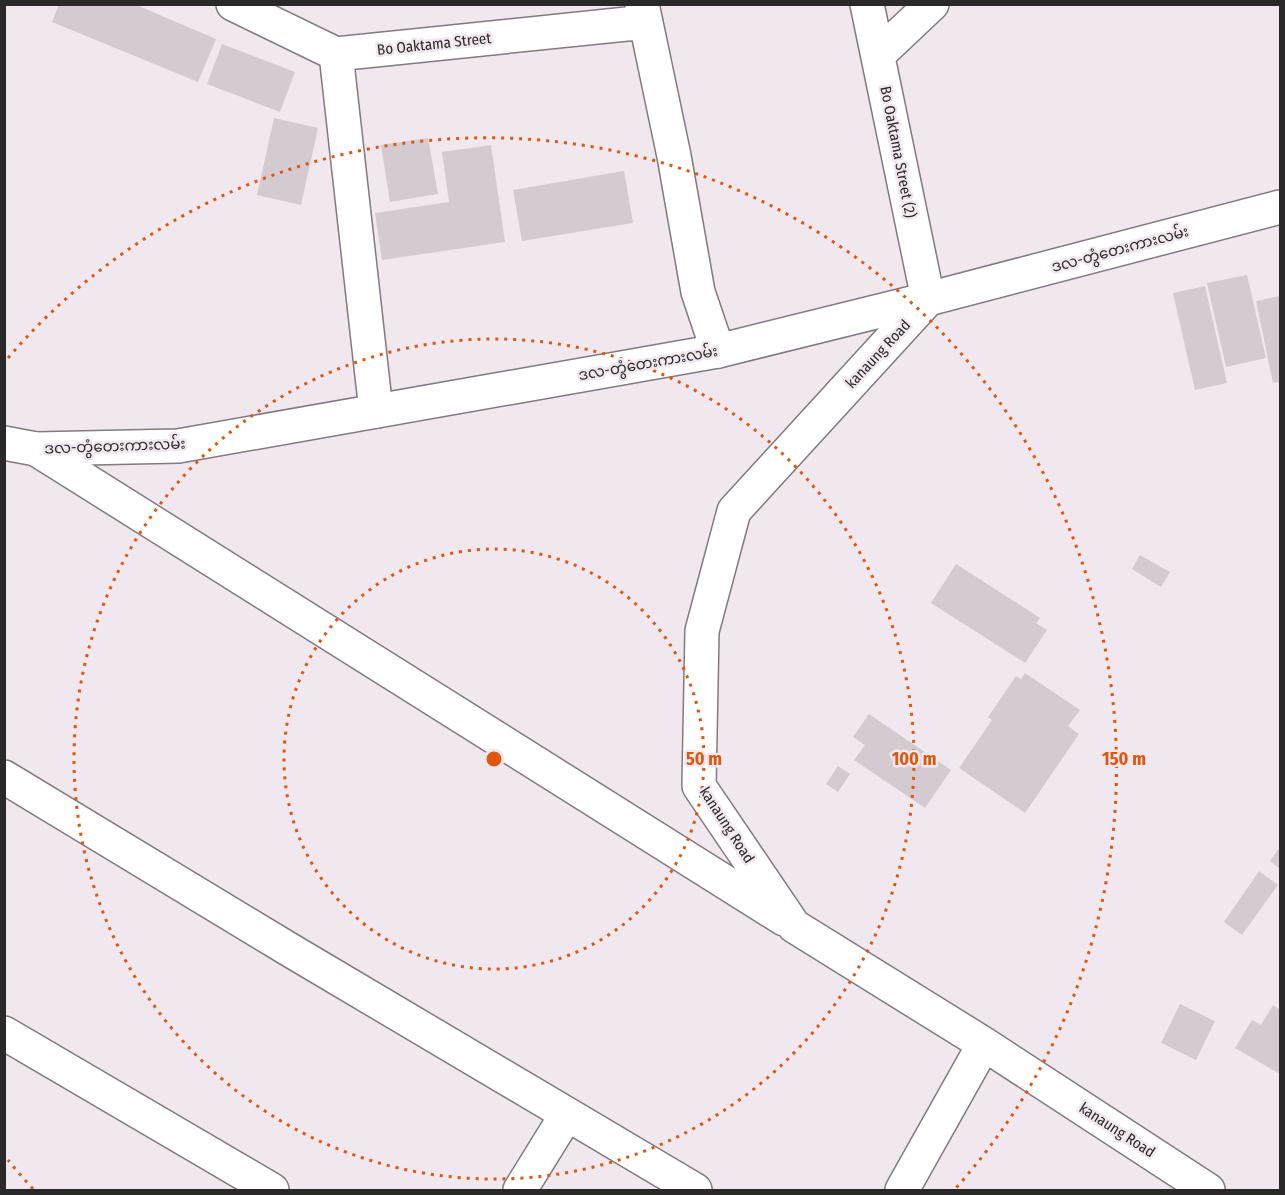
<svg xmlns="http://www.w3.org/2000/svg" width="1285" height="1195" font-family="'Fira Sans Condensed','Noto Sans Myanmar',sans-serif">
  <rect width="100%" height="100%" fill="#f0e7ef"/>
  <path fill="#d4cbd2" d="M59,4H134L216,39L198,82L52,22Z
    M222,44L295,72L280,112L207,84Z
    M274,118L318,128L301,205L257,195Z
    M428,138L438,194L390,202L381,145Z
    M491,145L505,242L382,260L375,213L449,202L442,152Z
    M624,171L633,223L522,241L513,190Z
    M1247,275L1266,358L1226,367L1207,283Z
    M1205,286L1227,383L1195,390L1173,293Z
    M1280,296V382L1273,383L1256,301Z
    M1140,555L1170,572L1161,587L1132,569Z
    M956,564L1040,618L1036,623L1047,630L1025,663L931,603Z
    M1025,673L1080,710L1068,726L1079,734L1025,813L959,768L992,720L988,717L1016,676L1021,679Z
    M869,714L951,770L925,808L854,760L865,745L853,737Z
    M838,766L850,774L838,792L826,784Z
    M1280,847V869L1270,861Z
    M1259,871L1278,885L1242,935L1224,922Z
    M1180,1004L1215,1021L1196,1060L1161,1043Z
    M1273,1005L1280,1010V1074L1235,1048L1252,1020L1261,1025Z"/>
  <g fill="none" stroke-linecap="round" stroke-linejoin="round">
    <g stroke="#827a80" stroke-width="36">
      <path id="minor" d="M233,4L336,54L646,22
        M642,4L674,156L698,292L718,351
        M867,4L928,299L734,511L702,631L699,786L794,926L984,1044L1208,1190
        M336,54L376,411
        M878,55L932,4
        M36,449L784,919
        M4,777L290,950L695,1190
        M4,1033L272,1190
        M520,1190L567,1114
        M902,1190L984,1044"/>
    </g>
    <g stroke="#827a80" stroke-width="36">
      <path id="major" d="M4,443L36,449L178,446L718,351L928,299L1280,207"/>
    </g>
    <use href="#minor" stroke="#fff" stroke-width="33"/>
    <use href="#major" stroke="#fff" stroke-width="33"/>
  </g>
  <g fill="none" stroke="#df570e" stroke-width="3" stroke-dasharray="3 6">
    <circle cx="494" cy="759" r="210"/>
    <circle cx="494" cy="759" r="420"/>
    <path d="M33 1189A630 630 0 0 1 8 1160M8 358A630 630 0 1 1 955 1189"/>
  </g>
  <g text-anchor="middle" stroke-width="5" stroke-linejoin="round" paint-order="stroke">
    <g font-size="15" fill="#2b282a" stroke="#f0e7ef">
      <text transform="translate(434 44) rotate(-6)" y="5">Bo Oaktama Street</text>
      <text transform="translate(898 152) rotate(79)" y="5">Bo Oaktama Street (2)</text>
      <text transform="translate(1120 249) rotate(-15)" y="5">ဒလ-တွံတေးကားလမ်း</text>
      <text transform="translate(878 354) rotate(-47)" y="5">kanaung Road</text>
      <text transform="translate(648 363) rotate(-10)" y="5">ဒလ-တွံတေးကားလမ်း</text>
      <text transform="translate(115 446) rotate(-2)" y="5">ဒလ-တွံတေးကားလမ်း</text>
      <text transform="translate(727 825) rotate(57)" y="5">kanaung Road</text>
      <text transform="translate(1117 1130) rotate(33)" y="5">kanaung Road</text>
    </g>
  </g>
  <circle cx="494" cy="759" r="9" fill="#df570e" stroke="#f0e7ef" stroke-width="3"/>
  <g font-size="18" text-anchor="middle" font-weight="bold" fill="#df570e" stroke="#f0e7ef" stroke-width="5" stroke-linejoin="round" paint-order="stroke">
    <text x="704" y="765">50 m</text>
    <text x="914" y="765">100 m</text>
    <text x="1124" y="765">150 m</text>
  </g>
  <rect width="1285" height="1195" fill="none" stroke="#2b282a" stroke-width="12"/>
</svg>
